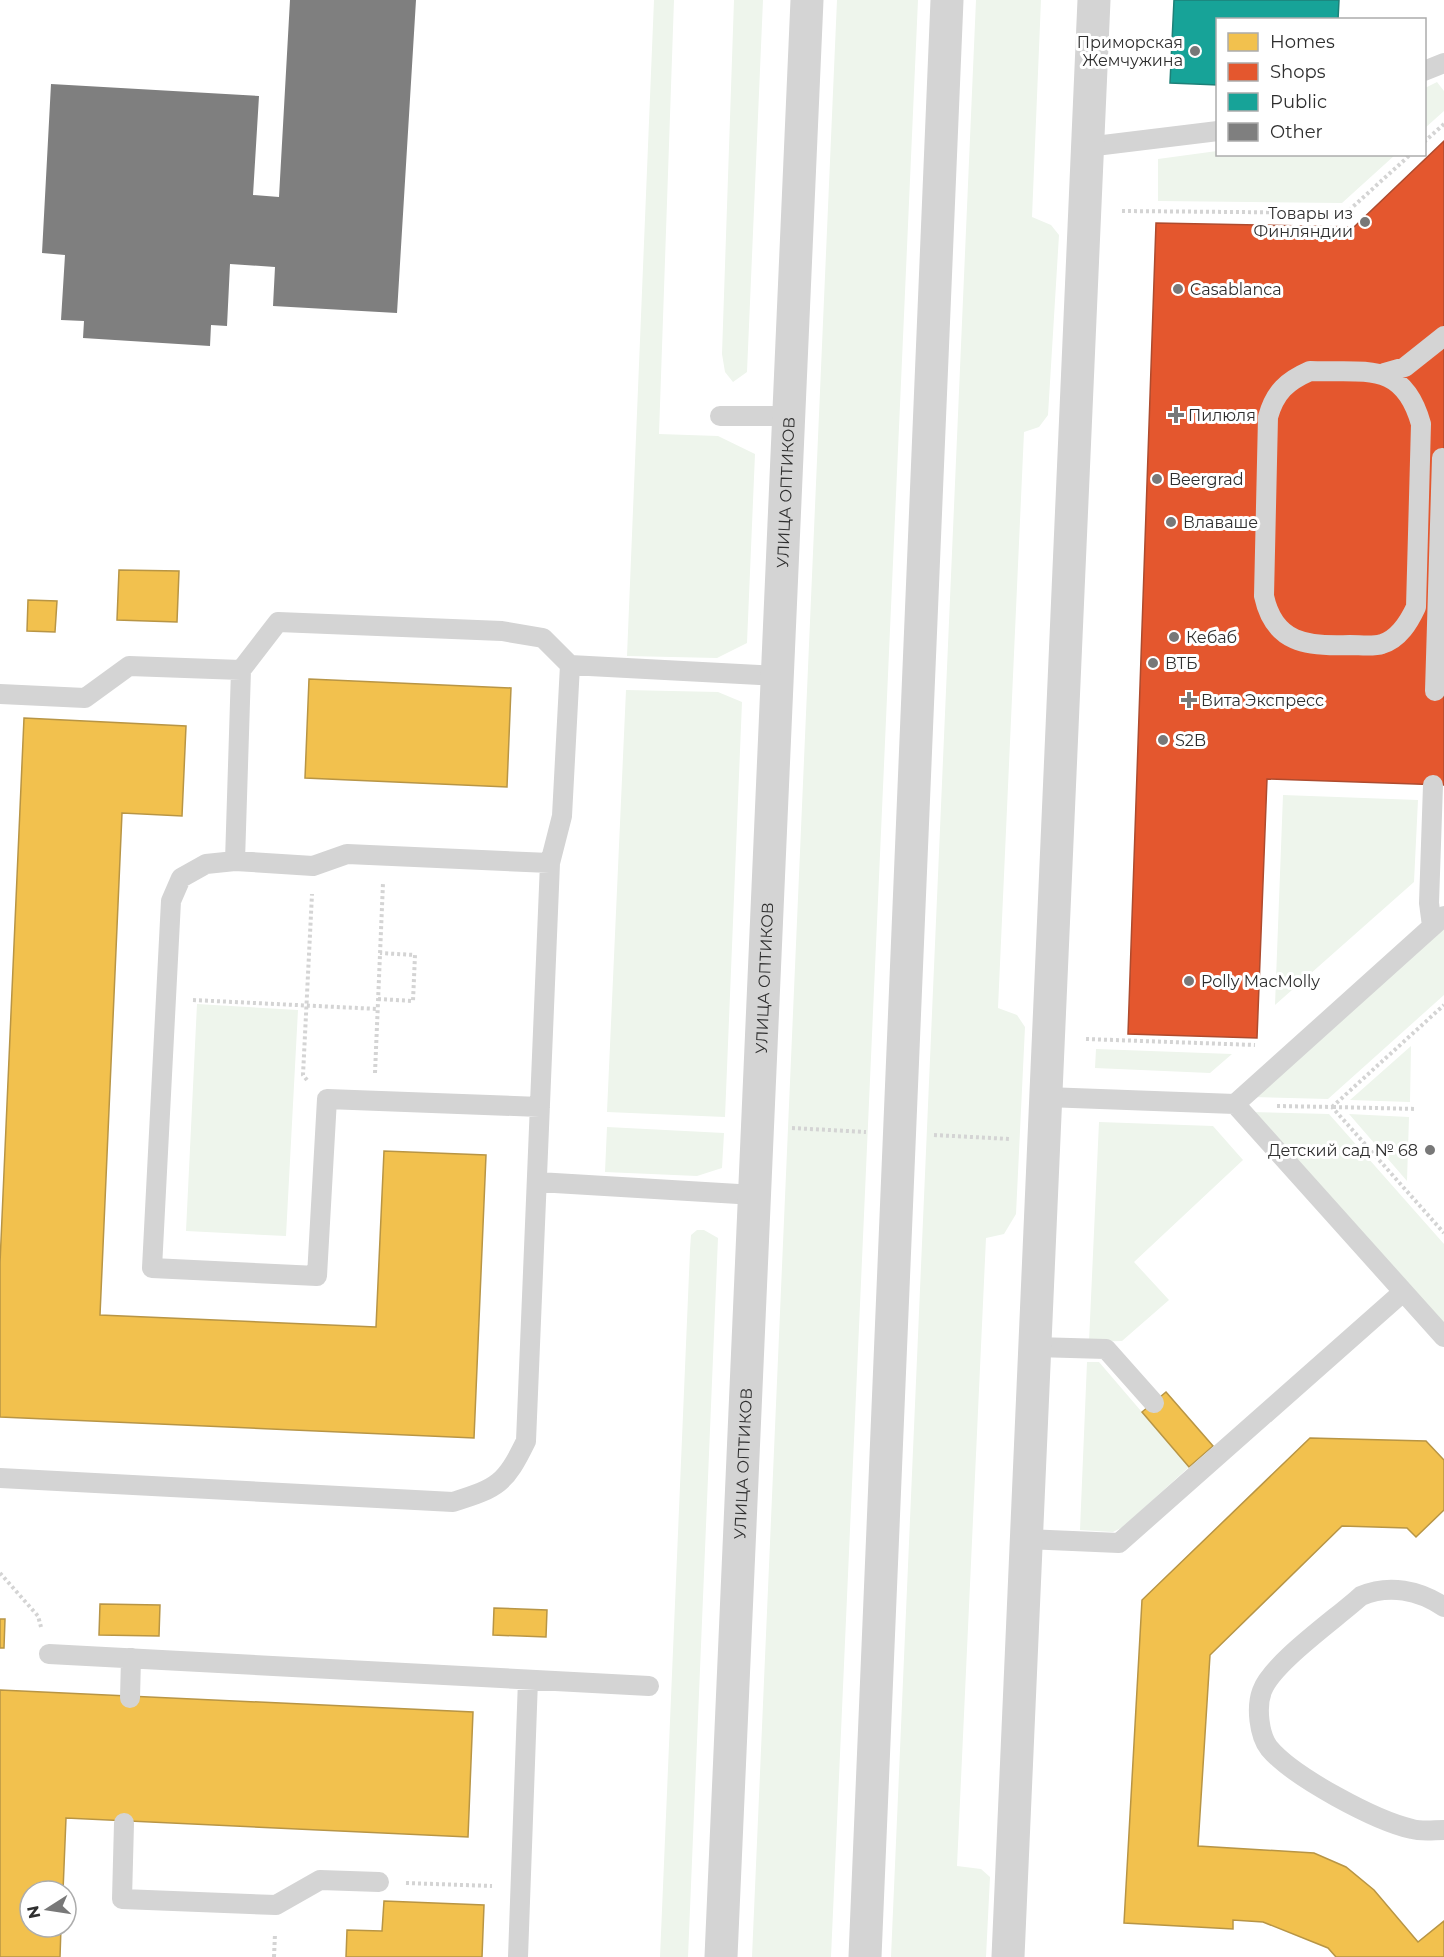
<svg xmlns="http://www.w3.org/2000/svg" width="1444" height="1957" font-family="Montserrat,sans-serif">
  <rect width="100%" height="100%" fill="#fff"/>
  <path fill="#eef5ec" d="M654,0H674L659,434L718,436L755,454L747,643L717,658L627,656Z
    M734,0H763L747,372L733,382L725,372L722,354Z
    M837,0H918L831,1957H752Z
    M976,0H1041L1032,217L1051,225L1059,235L1048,415L1039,427L1024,432L998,1008L1017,1015L1025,1027L1016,1214L1004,1234L986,1238L957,1866L981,1869L990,1877L986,1957H891Z
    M1437,82L1444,91V111L1425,128V88Z
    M1217,151L1218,154L1395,155L1342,203L1158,201V159Z
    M626,690L718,692L742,702L725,1117L607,1112Z
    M1283,795L1418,800L1414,882L1275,1005Z
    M1444,924V995L1328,1099L1251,1097Z
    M197,1004L298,1010L286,1236L186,1231Z
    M1411,1046L1410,1102L1350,1100Z
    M1096,1049L1232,1054L1210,1073L1095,1068Z
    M1249,1112L1329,1114L1444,1244V1328Z
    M1349,1114L1409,1117L1407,1181Z
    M1099,1122L1213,1126L1243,1160L1134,1262L1169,1300L1122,1341L1089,1342Z
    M607,1127L724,1133L722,1168L697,1176L605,1172Z
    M697,1230H704L718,1238L688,1957H660L690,1250L691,1235Z
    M1087,1362H1099L1189,1467L1123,1527L1113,1532L1080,1530Z"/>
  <path fill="#f2c14e" stroke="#b89545" stroke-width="1.5" d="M119,570L179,571L177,622L117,620Z
    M28,600L57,601L55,632L27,631Z
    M309,679L511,688L507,787L305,778Z
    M24,718L186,726L182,816L122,813L100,1315L376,1327L384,1151L486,1155L474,1438L0,1417V1263Z
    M1166,1392L1213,1446L1189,1467L1142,1412Z
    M1310,1438L1426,1441L1444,1460V1510L1416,1537L1407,1528L1342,1526L1210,1655L1198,1846L1314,1853L1346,1867L1374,1890L1418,1942L1444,1921V1957H1336L1328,1948L1263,1922L1233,1920V1929L1124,1923L1142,1600Z
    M100,1604L160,1605L159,1636L99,1635Z
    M494,1608L547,1610L546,1637L493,1635Z
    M0,1619H5L4,1648H0Z
    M0,1690L473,1712L468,1837L66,1818L63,1891H30V1927H61L60,1957H0Z
    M384,1901L484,1905L482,1957H346L347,1930L382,1931Z"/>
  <path fill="#e4572e" stroke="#ae4b2e" stroke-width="1.5" d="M1444,141V785L1267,779L1257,1038L1128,1034L1156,223L1354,227Z"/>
  <path fill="#17a398" stroke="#1e8078" stroke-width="1.5" d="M1174,0H1339L1338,20H1218V85L1170,83Z"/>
  <path fill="#7f7f7f" d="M290,0H416L397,313L273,306L275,267L230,264L227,326L211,325L210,346L83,338L84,321L61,320L65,255L42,253L51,84L259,96L253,195L279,197Z"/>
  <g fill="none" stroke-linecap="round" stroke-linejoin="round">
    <path stroke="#d4d4d4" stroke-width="4" stroke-dasharray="3 3" stroke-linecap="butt" d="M1424,142L1444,124
      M1122,211L1346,213L1411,154
      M378,999L413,1001L415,955L380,953
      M193,1000L378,1009
      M1086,1039L1255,1045
      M375,1073L383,883
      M307,1080L303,1075L312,894
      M1277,1106L1332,1107L1444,1233
      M1332,1107L1444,1005
      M1333,1107L1417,1109
      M792,1128L866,1132
      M934,1135L1010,1139
      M0,1573L38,1616L41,1627
      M406,1883L492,1886
      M274,1957L275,1934"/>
    <path stroke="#d4d4d4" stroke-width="20" d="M1424,71L1444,63
      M1087,147L1218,131
      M1310,371C1365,373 1403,360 1421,424L1416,607C1409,622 1399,639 1382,644C1373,647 1360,645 1350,645C1307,647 1274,643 1264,596L1268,417C1275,392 1287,381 1310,371Z
      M1384,373L1405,367L1444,336
      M720,416H789
      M1435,691L1442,458
      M0,694L85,698L129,666L241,670
      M235,861L241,670L278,622L502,631L543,638L570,665L778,676
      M1432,926L1429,903L1433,785
      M1046,1097L1235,1104L1444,916
      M1235,1104L1444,1337
      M540,1107L327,1099L317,1276L152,1268L171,901L181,878L206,864L235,861L313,866L347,854L550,863
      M538,1182L755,1195
      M1035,1347L1106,1349L1154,1403
      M0,1478L453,1502C498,1488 505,1484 526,1441L550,863L562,816L570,665
      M1026,1539L1119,1543L1403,1292
      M1444,1607C1419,1590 1389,1584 1361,1596C1337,1618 1272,1663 1262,1691C1256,1707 1259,1735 1269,1748C1293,1777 1376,1821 1412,1829C1422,1832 1434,1830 1444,1830
      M49,1654L649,1686
      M130,1698L131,1658
      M124,1823L122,1899L276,1905L320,1880L379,1882
      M518,1957L528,1680"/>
    <path stroke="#d4d4d4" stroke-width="33" d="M1008,1957L1094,0"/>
    <g stroke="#d4d4d4" stroke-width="33">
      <path id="s1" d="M721,1957L807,0"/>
      <path d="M865,1957L947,0"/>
    </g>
  </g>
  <g fill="#787878" stroke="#fff" stroke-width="2">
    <circle cx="1195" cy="51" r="6"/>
    <circle cx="1365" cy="222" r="6"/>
    <circle cx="1178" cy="289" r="6"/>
    <path d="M1173 406h6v6h6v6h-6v6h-6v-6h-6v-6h6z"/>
    <circle cx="1157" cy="479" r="6"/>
    <circle cx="1171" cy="522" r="6"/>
    <circle cx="1174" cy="637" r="6"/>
    <circle cx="1153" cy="663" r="6"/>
    <path d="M1186 691h6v6h6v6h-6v6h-6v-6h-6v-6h6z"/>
    <circle cx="1163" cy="740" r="6"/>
    <circle cx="1189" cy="981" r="6"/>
    <circle cx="1430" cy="1150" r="6"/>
  </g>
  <g text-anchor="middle" stroke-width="6" stroke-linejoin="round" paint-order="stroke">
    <g font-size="16" fill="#2f2f2f" stroke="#fff" text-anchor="start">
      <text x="1183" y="48" text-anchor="end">Приморская<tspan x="1183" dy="18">Жемчужина</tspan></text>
      <text x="1353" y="219" text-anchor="end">Товары из<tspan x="1353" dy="18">Финляндии</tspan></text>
      <text x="1190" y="295">Casablanca</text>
      <text x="1188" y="421">Пилюля</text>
      <text x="1169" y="485">Beergrad</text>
      <text x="1183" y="528">Влаваше</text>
      <text x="1186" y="643">Кебаб</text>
      <text x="1165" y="669">ВТБ</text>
      <text x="1201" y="706">Вита Экспресс</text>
      <text x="1175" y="746">S2B</text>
      <text x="1201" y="987">Polly MacMolly</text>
      <text x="1418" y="1156" text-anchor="end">Детский сад № 68</text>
    </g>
    <g font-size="16" fill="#2f2f2f" stroke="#fff">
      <text dy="6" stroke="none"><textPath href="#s1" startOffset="1466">УЛИЦА ОПТИКОВ</textPath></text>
      <text dy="6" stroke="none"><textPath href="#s1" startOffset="980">УЛИЦА ОПТИКОВ</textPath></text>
      <text dy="6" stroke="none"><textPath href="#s1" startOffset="494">УЛИЦА ОПТИКОВ</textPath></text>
    </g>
  </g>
  <rect x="1216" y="18" width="210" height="138" fill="#ffffff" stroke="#acacac" stroke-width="1.5"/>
  <rect x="1228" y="33" width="30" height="18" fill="#f2c14e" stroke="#acacac" stroke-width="1.5"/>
  <text x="1270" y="48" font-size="18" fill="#2f2f2f">Homes</text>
  <rect x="1228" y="63" width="30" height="18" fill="#e4572e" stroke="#acacac" stroke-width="1.5"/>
  <text x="1270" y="78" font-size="18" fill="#2f2f2f">Shops</text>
  <rect x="1228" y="93" width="30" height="18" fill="#17a398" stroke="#acacac" stroke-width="1.5"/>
  <text x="1270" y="108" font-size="18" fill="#2f2f2f">Public</text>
  <rect x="1228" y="123" width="30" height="18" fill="#7f7f7f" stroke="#acacac" stroke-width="1.5"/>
  <text x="1270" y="138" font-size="18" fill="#2f2f2f">Other</text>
  <g transform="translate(48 1909) rotate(258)"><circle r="28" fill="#ffffff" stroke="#acacac" stroke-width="1.5"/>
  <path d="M0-4.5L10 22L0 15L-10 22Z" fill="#787878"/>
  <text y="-9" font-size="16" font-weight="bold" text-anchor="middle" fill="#2f2f2f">N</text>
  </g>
</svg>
